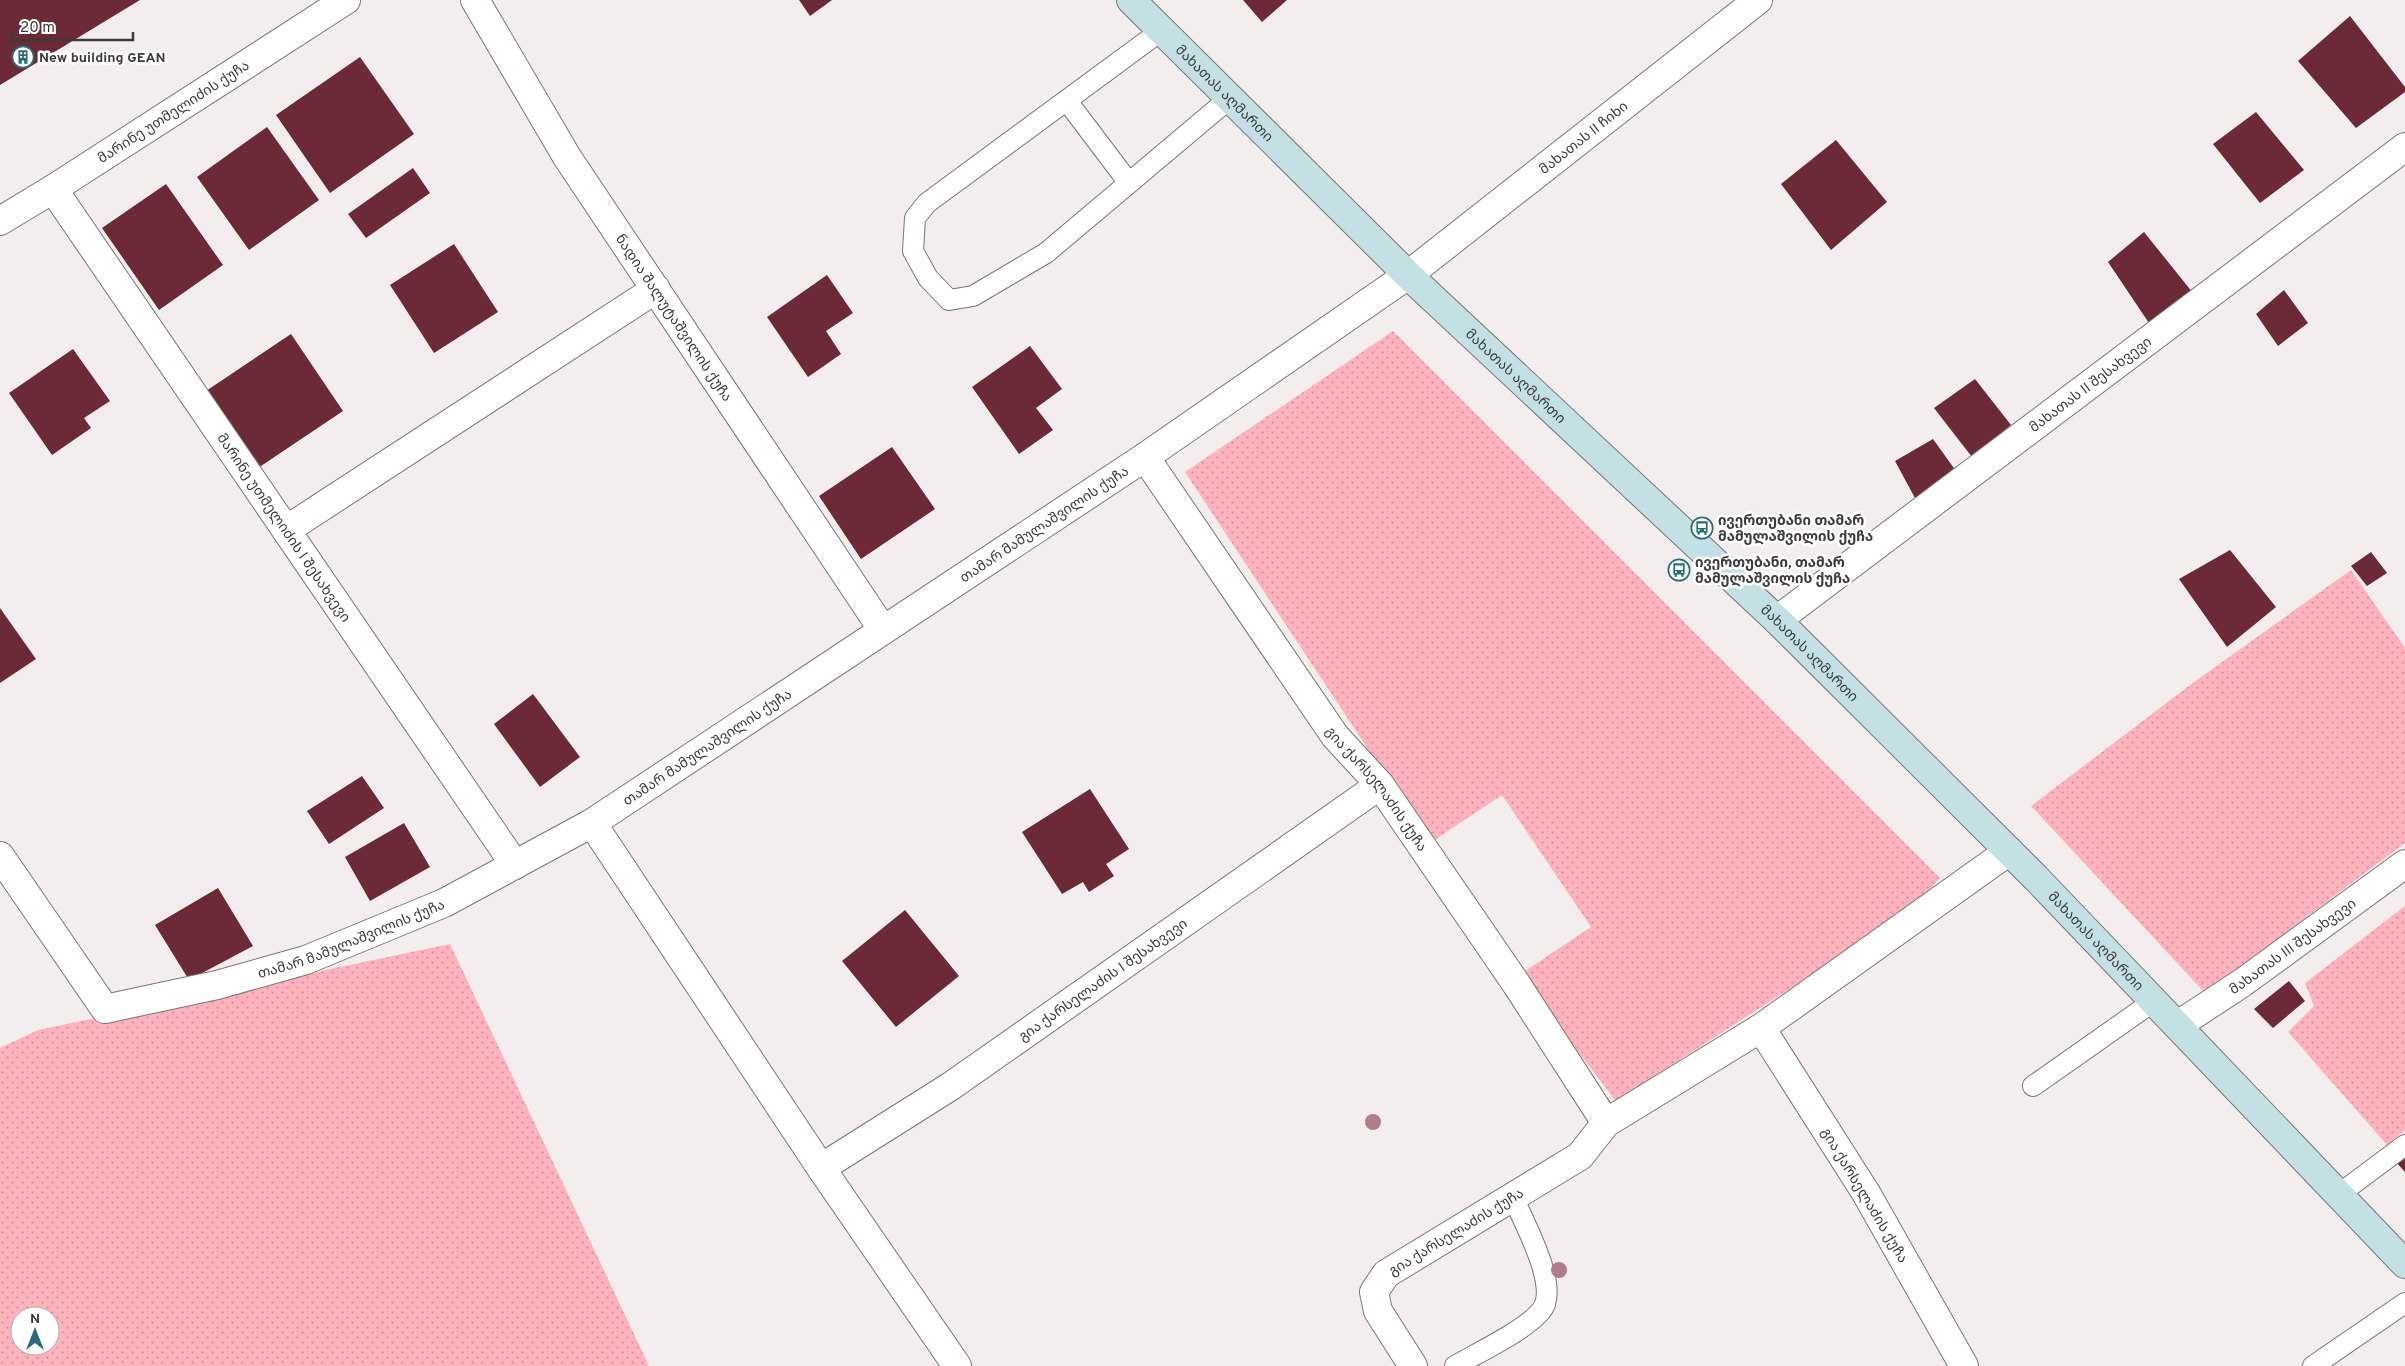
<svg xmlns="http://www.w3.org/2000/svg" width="2405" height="1366" font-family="Overpass,'Noto Sans Georgian',sans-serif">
  <defs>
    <pattern id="grass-dots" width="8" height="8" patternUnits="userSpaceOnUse" patternTransform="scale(1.25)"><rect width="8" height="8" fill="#feb2bc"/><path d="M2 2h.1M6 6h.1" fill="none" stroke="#cf929a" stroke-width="1.8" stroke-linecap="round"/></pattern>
  </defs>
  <rect width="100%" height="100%" fill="#f3edee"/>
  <path fill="url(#grass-dots)" fill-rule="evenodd" d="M1393,331L1940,878L1913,909L1616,1101L1519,975L1591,927L1502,795L1430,843L1185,472Z
    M2351,570L2405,648V843L2205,993L2031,806L2194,682Z
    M2405,906V1130L2387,1145L2288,1032L2314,1006L2305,983Z
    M450,944L649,1366H0V1048L38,1030ZM20,1316H50V1346H20Z"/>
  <path fill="#6c2936" d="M0,0H140L0,85Z
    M799,0H832L810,16Z
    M1243,0H1287L1262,22Z
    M2350,16L2405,87V92L2356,128L2298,61Z
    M360,57L414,134L330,193L276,115Z
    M2256,112L2304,170L2260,203L2213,144Z
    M267,127L319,200L249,250L197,177Z
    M1836,140L1887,202L1831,250L1781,184Z
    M413,168L430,193L366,238L348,214Z
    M166,184L223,265L159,310L102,228Z
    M2144,232L2193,293L2149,323L2108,262Z
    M454,244L498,312L434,353L390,285Z
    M827,275L853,313L826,331L841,354L808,377L767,317Z
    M2284,290L2308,323L2278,346L2256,314Z
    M291,334L343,411L258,468L206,391Z
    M1030,346L1062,389L1036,408L1053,430L1019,454L972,387Z
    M73,349L110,401L84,418L91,428L52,455L9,393Z
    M1975,379L2011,425L1972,457L1934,408Z
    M1933,439L1956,471L1915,498L1895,461Z
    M892,447L935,509L861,559L819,496Z
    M2230,550L2276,607L2227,647L2179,579Z
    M2371,552L2387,573L2367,586L2351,566Z
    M0,608L36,659L0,683Z
    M533,694L580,757L540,787L494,724Z
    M362,776L384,808L329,844L307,811Z
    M1090,789L1129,849L1106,864L1114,876L1089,892L1083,882L1062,894L1022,832Z
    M404,823L430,867L370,901L345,857Z
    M218,888L253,946L189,980L155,925Z
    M905,910L959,976L896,1027L842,961Z
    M2289,981L2305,1001L2273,1028L2254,1009Z
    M2405,1153V1172L2395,1161Z"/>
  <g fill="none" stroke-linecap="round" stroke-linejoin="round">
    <g stroke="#797575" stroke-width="22">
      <path id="service" d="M1162,30L927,203L915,218L913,251L928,278L949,300L973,296L1046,253L1230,98
        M1067,101L1129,183
        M2033,1086L2154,1001
        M2338,1195L2405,1145
        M1455,1366C1479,1352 1524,1331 1541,1311C1561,1288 1523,1221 1513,1197
        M2313,1366L2405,1303"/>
    </g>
    <g stroke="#797575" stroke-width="30">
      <g id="minor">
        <path id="s1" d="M475,0L567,157L883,630"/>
        <path id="s2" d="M53,189L515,865"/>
        <path id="s3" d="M0,221L53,189L346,0"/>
        <path id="s4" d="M1145,457L1335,736L1380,785L1517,985L1606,1123"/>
        <path d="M286,530L656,289"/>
        <path id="s5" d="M1777,620L2405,147"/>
        <path d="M592,823L821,1168L957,1366"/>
        <path id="s6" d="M0,856L105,1009L217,985L306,960L444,903L592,823L1145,457L1408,275L1758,0"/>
        <path id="s7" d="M2178,1025L2242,983L2405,864"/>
        <path id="s8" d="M821,1168L951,1086L1380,785"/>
        <path id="s9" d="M1413,1366L1378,1311L1374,1292L1386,1274L1580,1156L1606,1123L1761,1028"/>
        <path d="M1964,1366L1866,1193L1761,1028L2009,851"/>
      </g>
    </g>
    <g stroke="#797575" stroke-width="30">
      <g id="secondary">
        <path id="s10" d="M1131,0L1408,275L1777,620L2036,878L2405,1264"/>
      </g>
    </g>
    <use href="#service" stroke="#fff" stroke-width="20"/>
    <use href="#minor" stroke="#fff" stroke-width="28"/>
    <use href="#secondary" stroke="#c3e0e5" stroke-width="28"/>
  </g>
  <g fill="#b27d89">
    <circle cx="1373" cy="1122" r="8"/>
    <circle cx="1559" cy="1270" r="8"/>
  </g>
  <defs>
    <g id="building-ring" transform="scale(1.125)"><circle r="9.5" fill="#fff" stroke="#276e7b" stroke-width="1.5"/><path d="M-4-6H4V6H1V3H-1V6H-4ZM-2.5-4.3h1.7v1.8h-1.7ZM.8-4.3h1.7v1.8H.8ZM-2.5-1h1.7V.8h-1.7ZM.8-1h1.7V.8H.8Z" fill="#276e7b"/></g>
    <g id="bus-ring" transform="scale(1.125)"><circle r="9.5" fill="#fff" stroke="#276e7b" stroke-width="1.5"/><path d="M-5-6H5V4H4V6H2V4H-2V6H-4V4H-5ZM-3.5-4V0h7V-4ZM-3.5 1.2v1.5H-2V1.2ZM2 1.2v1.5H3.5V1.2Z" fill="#276e7b"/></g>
  </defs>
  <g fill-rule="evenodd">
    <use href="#building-ring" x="23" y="57"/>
    <use href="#bus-ring" x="1702" y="528"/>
    <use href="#bus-ring" x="1679" y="570"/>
  </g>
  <g text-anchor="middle" stroke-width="5" stroke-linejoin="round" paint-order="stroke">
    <g font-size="14" font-weight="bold" fill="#3c3a3a" stroke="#fff" text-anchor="start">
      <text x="39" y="62">New building GEAN</text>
      <text x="1718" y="525">ივერთუბანი თამარ<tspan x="1718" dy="16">მამულაშვილის ქუჩა</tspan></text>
      <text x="1695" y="567">ივერთუბანი, თამარ<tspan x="1695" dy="16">მამულაშვილის ქუჩა</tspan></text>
    </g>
    <g font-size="14" fill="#3c3a3a" stroke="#fff">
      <text dy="5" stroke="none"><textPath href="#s10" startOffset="132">მახათას აღმართი</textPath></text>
      <text dy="5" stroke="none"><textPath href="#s3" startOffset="205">მარინე უთმელიძის ქუჩა</textPath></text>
      <text dy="5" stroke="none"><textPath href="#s6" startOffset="1916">მახათას II ჩიხი</textPath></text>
      <text dy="5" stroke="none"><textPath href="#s1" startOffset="375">ნადია შალუტაშვილის ქუჩა</textPath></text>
      <text dy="5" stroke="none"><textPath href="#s10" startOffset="538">მახათას აღმართი</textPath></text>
      <text dy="5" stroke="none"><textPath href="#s5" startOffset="392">მახათას II შესახვევი</textPath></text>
      <text dy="5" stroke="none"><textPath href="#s6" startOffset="1252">თამარ მამულაშვილის ქუჩა</textPath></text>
      <text dy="5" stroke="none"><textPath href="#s2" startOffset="410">მარინე უთმელიძის I შესახვევი</textPath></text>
      <text dy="5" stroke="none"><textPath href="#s10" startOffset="942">მახათას აღმართი</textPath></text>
      <text dy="5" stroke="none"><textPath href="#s6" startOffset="848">თამარ მამულაშვილის ქუჩა</textPath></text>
      <text dy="5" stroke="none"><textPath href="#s4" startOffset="405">გია ქარსელაძის ქუჩა</textPath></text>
      <text dy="5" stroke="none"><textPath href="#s6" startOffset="442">თამარ მამულაშვილის ქუჩა</textPath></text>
      <text dy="5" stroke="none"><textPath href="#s10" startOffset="1348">მახათას აღმართი</textPath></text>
      <text dy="5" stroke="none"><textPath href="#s7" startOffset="139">მახათას III შესახვევი</textPath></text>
      <text dy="5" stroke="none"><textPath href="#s8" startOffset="339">გია ქარსელაძის I შესახვევი</textPath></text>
      <text transform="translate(1865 1195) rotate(59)" y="5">გია ქარსელაძის ქუჩა</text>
      <text dy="5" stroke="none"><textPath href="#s9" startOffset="188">გია ქარსელაძის ქუჩა</textPath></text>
    </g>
  </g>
  <g transform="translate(35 1331)"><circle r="24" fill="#ffffff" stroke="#b1b0b0"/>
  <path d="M0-4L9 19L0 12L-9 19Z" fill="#276e7b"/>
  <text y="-8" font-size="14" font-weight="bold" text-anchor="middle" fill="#3c3a3a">N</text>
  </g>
  <path d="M12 32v8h121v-8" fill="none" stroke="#3c3a3a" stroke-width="2.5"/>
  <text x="20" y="32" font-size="15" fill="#3c3a3a" stroke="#ffffff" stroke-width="4" paint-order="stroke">20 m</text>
</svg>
